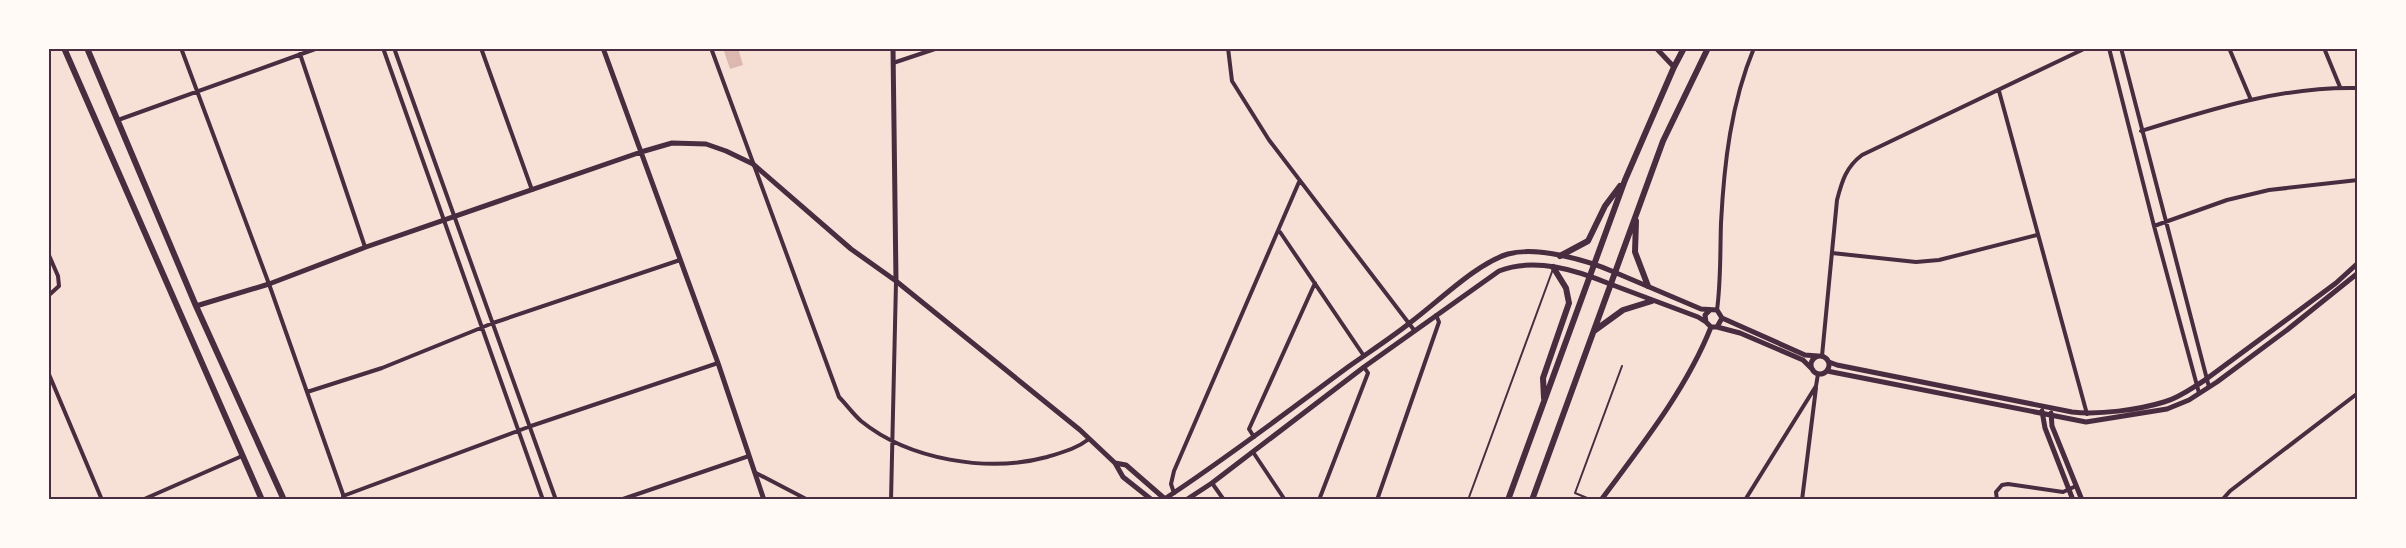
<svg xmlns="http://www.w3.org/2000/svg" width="2406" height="548" font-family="'Golos Text',sans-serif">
  <rect width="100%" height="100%" fill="#f7e1d7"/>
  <path fill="#dcb8b0" d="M723,48H738L743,65L730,69Z"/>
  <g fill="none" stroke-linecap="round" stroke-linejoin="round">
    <path stroke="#4a2c40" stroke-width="2" d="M1468,500L1553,269
      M1592,500L1575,493L1622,366"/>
    <path stroke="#4a2c40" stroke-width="4" d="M181,48L269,284L345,500
      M383,48L543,500
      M394,48L556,500
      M481,48L532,190
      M711,48L839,397C846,404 853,414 861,421C909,460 988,473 1047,457C1063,452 1076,449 1089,439
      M1228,48L1232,81L1269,140L1414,330
      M2109,48L2154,226L2199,393
      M2121,48L2209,387
      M2229,48L2251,100
      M2324,48L2340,87
      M300,54L365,247
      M893,63L938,48
      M1999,91L2087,414
      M118,120L318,48
      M2141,131C2211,109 2284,86 2358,88
      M2154,226L2227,200L2269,190L2358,180
      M1280,232L1364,356
      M48,253L58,276L59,286L48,296
      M1832,253L1916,262L1939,260L2037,235
      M1717,310C1721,281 1720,252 1721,223C1724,164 1731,103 1754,48
      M1822,356L1837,200C1842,181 1846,167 1862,155L2086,48
      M48,372L102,500
      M307,392L382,368L493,323L680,260
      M1254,437L1249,429L1315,283
      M1253,452L1285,500
      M756,473L808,500
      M1212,483L1224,500
      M1174,493L1171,484L1174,471L1299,182
      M343,496L531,426L718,363
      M142,500L242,456
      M620,500L749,456
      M891,500L896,282
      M1319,500L1368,373L1364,367
      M1377,500L1439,322L1436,315
      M1745,500L1816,386L1818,374
      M1802,500L1816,388
      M1997,500L1996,492L2002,485L2008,484L2063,492L2076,486
      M2222,500L2230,491L2358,393"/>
    <path stroke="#4a2c40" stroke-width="5" d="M603,48L718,363L764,500
      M893,48L896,281
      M1656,48L1674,67
      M1614,272L1701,309L1717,310L1722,318L1717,327H1711L1706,322L1705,315L1710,310
      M1610,284L1698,317L1706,322
      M196,306L269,284L366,247L641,152L672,143L706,144L726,151L753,164L851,249L896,281L1080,430L1115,463L1123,477L1152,500
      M1722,318L1805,355L1818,356
      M1717,327L1740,333L1803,360L1813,370
      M1811 365a9 9 0 1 1 18 0a9 9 0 1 1-18 0Z
      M1829,362L1837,365L2072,412C2099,415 2138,410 2164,402C2179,398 2192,388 2205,380L2336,283L2358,263
      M1827,371L2086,422L2167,409L2189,400L2217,382L2287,330L2358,273
      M2042,411L2045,428L2073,500
      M2051,413L2052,426L2082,500
      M1115,463L1126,465L1165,499
      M1601,500C1641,446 1686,390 1711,327"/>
    <path stroke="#4a2c40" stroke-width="5" d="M1163,500C1227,458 1287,412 1348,367C1369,352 1391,338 1411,322C1438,302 1477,263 1508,254C1537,246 1587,260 1614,272
      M1186,500L1212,483L1364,367L1499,271C1535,257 1576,270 1610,284"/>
    <path stroke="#4a2c40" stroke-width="6" d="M64,48L262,500
      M87,48L196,306L284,500
      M1636,221L1635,252L1648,286
      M1560,256L1588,241L1605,206L1620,186
      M1594,331L1623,310L1652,301
      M1544,398L1543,378L1569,303L1566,288L1553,267
      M1508,500L1625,180L1674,67L1684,48
      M1532,500L1663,141L1708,48"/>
  </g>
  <rect width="2406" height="548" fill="none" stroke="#fffaf5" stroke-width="99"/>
  <rect x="50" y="50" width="2306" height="448" fill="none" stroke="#4a2c40" stroke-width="2"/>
</svg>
